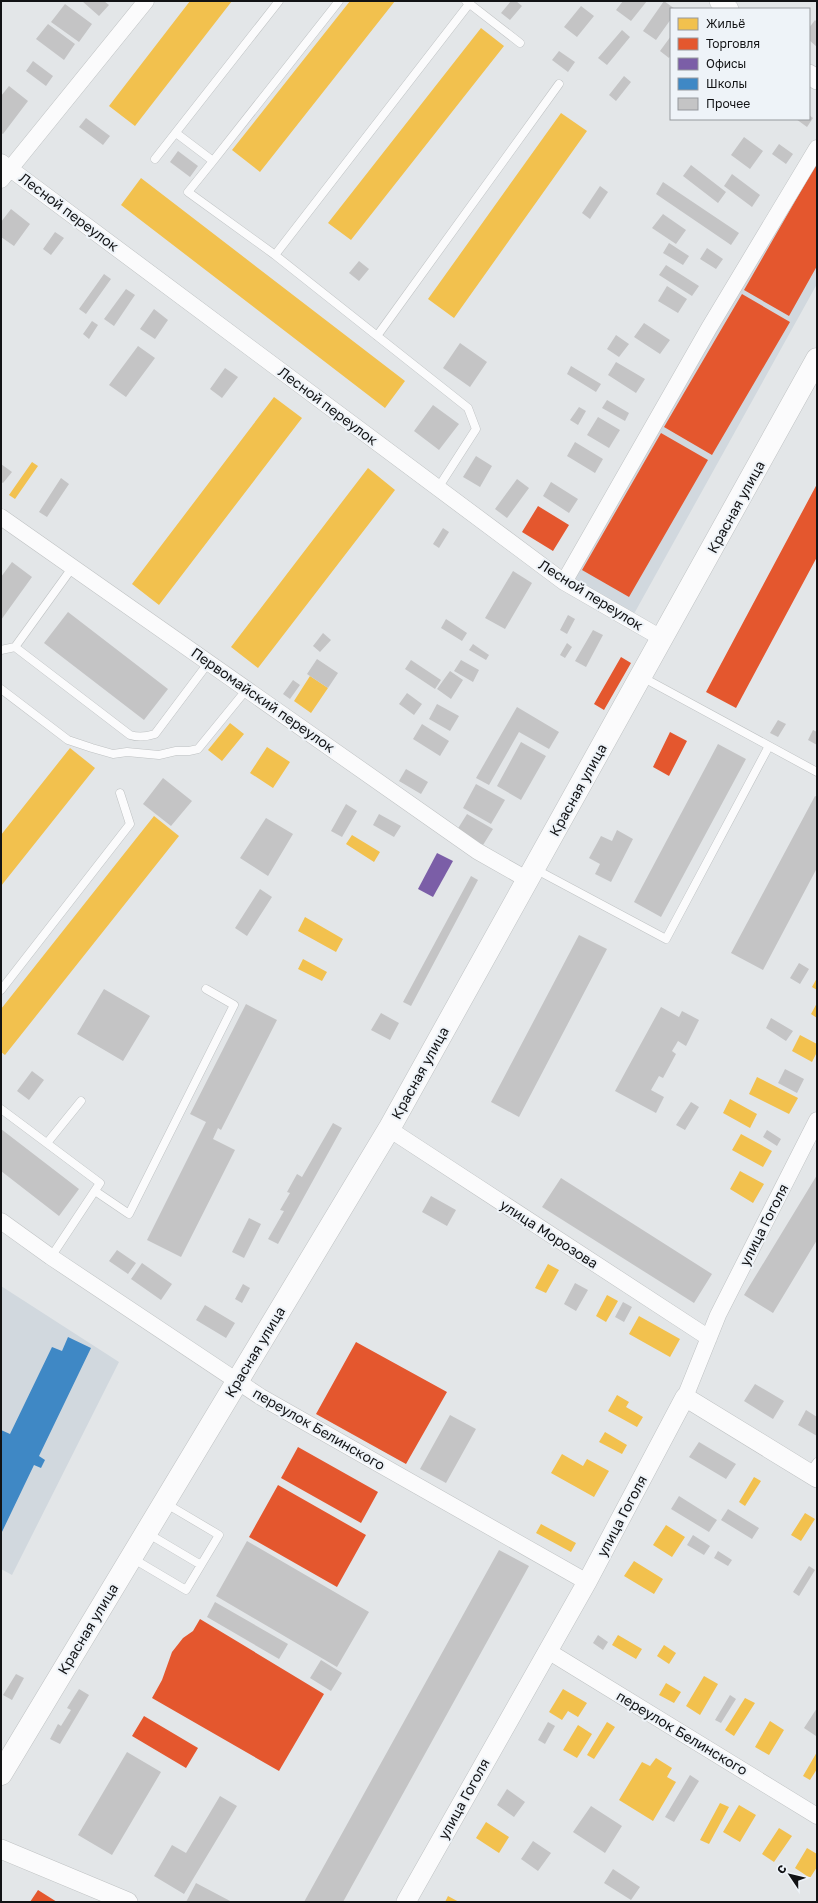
<svg xmlns="http://www.w3.org/2000/svg" width="818" height="1903" font-family="'Golos Text',sans-serif">
  <rect width="100%" height="100%" fill="#e3e6e8"/>
  <path fill="#d1d8de" d="M817,150V284L630,621L564,582Z
    M1,1286L119,1362L12,1575L1,1569Z"/>
  <path fill="#f2c14e" d="M190,1H232L135,126L109,106Z
    M350,1H395L260,172L232,150Z
    M481,28L504,46L351,240L328,223Z
    M561,113L587,131L454,318L428,299Z
    M141,178L405,381L385,408L121,205Z
    M274,397L302,418L159,605L132,584Z
    M32,462L38,466L15,499L9,495Z
    M368,468L395,490L258,668L231,647Z
    M310,676L328,688L311,713L294,701Z
    M230,723L244,734L222,761L208,750Z
    M267,747L290,762L273,788L250,773Z
    M70,748L95,768L1,886V835Z
    M154,816L179,836L5,1055L1,1052V1009Z
    M352,835L380,852L374,862L346,844Z
    M305,917L343,939L336,952L298,931Z
    M303,959L327,972L322,981L298,969Z
    M817,978V990L812,987Z
    M817,1003V1018L811,1014Z
    M800,1035L817,1044V1052L812,1062L792,1051Z
    M757,1077L798,1098L789,1114L749,1094Z
    M730,1099L757,1114L750,1128L723,1113Z
    M741,1134L772,1151L763,1167L732,1150Z
    M740,1171L764,1184L753,1203L730,1189Z
    M548,1264L559,1270L546,1293L535,1288Z
    M607,1295L618,1301L606,1322L596,1316Z
    M639,1316L680,1339L670,1357L629,1334Z
    M617,1395L629,1402L626,1407L643,1417L637,1427L608,1411Z
    M605,1432L627,1445L622,1454L599,1442Z
    M562,1454L583,1466L587,1459L609,1471L594,1497L551,1473Z
    M754,1477L761,1481L745,1506L739,1502Z
    M805,1513L815,1519L801,1541L791,1535Z
    M541,1524L576,1543L571,1552L536,1533Z
    M666,1525L685,1537L672,1557L653,1545Z
    M634,1561L663,1579L654,1594L624,1576Z
    M618,1635L642,1649L636,1659L612,1645Z
    M664,1645L676,1653L669,1664L657,1656Z
    M704,1676L718,1684L700,1715L686,1706Z
    M666,1683L681,1692L674,1703L659,1695Z
    M563,1689L587,1703L578,1717L568,1711L562,1720L549,1712Z
    M745,1698L755,1703L734,1736L725,1730Z
    M770,1721L784,1730L769,1755L755,1747Z
    M607,1722L615,1727L594,1759L587,1755Z
    M578,1725L592,1734L577,1758L563,1750Z
    M817,1752V1769L810,1780L803,1776Z
    M656,1758L672,1768L667,1777L676,1782L653,1821L619,1800L642,1762L650,1766Z
    M720,1803L729,1807L709,1844L700,1840Z
    M739,1805L756,1815L740,1842L723,1832Z
    M486,1822L509,1837L499,1853L476,1838Z
    M779,1828L792,1836L774,1862L762,1854Z
    M807,1848L817,1854V1867L810,1878L795,1868Z
    M448,1896L459,1902H445Z"/>
  <path fill="#e4572e" d="M817,163V266L789,316L744,290Z
    M742,294L790,322L712,455L664,427Z
    M661,433L708,460L629,597L582,570Z
    M817,484V557L736,708L706,692Z
    M538,506L569,525L553,551L522,532Z
    M621,657L631,663L604,710L594,704Z
    M670,732L687,741L669,776L653,767Z
    M356,1342L447,1392L406,1464L316,1414Z
    M298,1447L378,1492L361,1523L281,1478Z
    M278,1485L366,1535L337,1587L249,1537Z
    M200,1619L324,1694L279,1771L152,1698L162,1680L172,1652L183,1638L193,1631Z
    M144,1716L198,1748L186,1768L132,1736Z
    M38,1890L57,1902H30Z"/>
  <path fill="#7b5ea7" d="M437,853L453,861L433,897L418,889Z"/>
  <path fill="#3f88c5" d="M68,1337L91,1348L39,1456L45,1460L41,1468L34,1465L1,1534V1430L10,1434L52,1347L62,1351Z"/>
  <path fill="#c4c4c5" d="M82,1H104L109,5L99,16Z
    M511,1H516L522,6L510,20L501,13Z
    M623,1H647L631,21L616,10Z
    M664,1L675,9H671V19L656,40L643,31Z
    M65,4L92,24L79,42L51,22Z
    M581,6L594,16L577,37L564,27Z
    M815,20L817,22V47L809,40V28Z
    M48,24L75,44L64,60L36,39Z
    M622,30L630,37L607,65L598,58Z
    M671,36V55L669,58L660,51Z
    M559,51L575,62L568,72L552,60Z
    M33,61L53,76L46,86L26,71Z
    M624,76L631,82L616,101L609,95Z
    M9,86L28,101L3,134L1,133V96Z
    M809,115L813,118L807,127L796,119H809Z
    M86,118L110,136L103,145L79,127Z
    M744,137L763,151L750,169L731,155Z
    M779,144L793,154L786,164L772,154Z
    M178,151L198,166L190,177L170,162Z
    M691,165L726,192L718,203L683,176Z
    M732,174L760,195L752,207L724,186Z
    M663,182L739,233L731,245L656,194Z
    M600,186L608,192L590,219L582,213Z
    M11,209L30,224L14,246L1,237V222Z
    M663,214L686,230L676,244L652,228Z
    M55,232L64,238L51,255L43,249Z
    M669,243L689,256L683,265L663,253Z
    M707,248L723,259L716,269L700,259Z
    M359,261L369,269L359,281L349,273Z
    M666,265L699,286L692,296L659,275Z
    M104,274L111,279L86,314L79,309Z
    M667,286L687,299L678,313L658,301Z
    M126,289L135,295L114,326L104,319Z
    M154,309L168,320L155,339L140,329Z
    M92,321L98,325L89,339L83,334Z
    M644,323L670,340L660,354L634,337Z
    M616,335L629,344L619,357L607,349Z
    M460,343L487,362L470,387L443,368Z
    M138,346L155,358L126,397L109,385Z
    M616,362L645,379L636,393L608,375Z
    M571,366L601,384L596,392L567,374Z
    M225,368L238,377L222,398L210,389Z
    M607,400L629,413L625,421L602,408Z
    M433,405L459,424L439,450L414,431Z
    M579,407L586,411L578,425L570,420Z
    M598,417L620,430L609,448L587,435Z
    M575,442L603,459L595,473L567,456Z
    M476,456L492,466L480,487L463,477Z
    M1,464L12,472L3,483L1,482Z
    M61,478L69,484L47,517L39,512Z
    M517,479L529,488L507,518L495,509Z
    M551,482L578,499L569,513L543,496Z
    M443,528L449,532L439,548L433,544Z
    M12,562L32,577L1,620V577Z
    M513,571L532,583L505,629L485,618Z
    M68,612L168,689L144,720L44,643Z
    M568,615L575,619L567,634L560,630Z
    M446,619L467,633L462,641L441,628Z
    M593,630L603,635L586,667L575,661Z
    M323,633L331,640L320,652L313,646Z
    M567,643L572,647L565,658L560,655Z
    M473,644L489,655L486,660L469,650Z
    M317,659L338,673L328,688L307,674Z
    M411,660L441,680L435,689L405,669Z
    M461,660L479,670L473,682L454,671Z
    M450,671L463,680L451,699L437,689Z
    M293,680L300,685L290,699L283,694Z
    M407,693L422,704L414,715L399,704Z
    M437,704L459,716L450,731L429,719Z
    M517,707L559,732L549,749L519,732L489,785L476,778Z
    M778,720L786,724L778,737L770,733Z
    M422,724L449,741L440,756L413,739Z
    M813,730L817,732V745L808,740Z
    M521,742L546,756L521,800L497,786Z
    M718,744L746,759L661,917L634,902Z
    M406,769L428,782L421,794L399,781Z
    M163,778L192,801L171,826L143,804Z
    M476,784L505,800L491,824L463,808Z
    M815,796L817,797V868L763,970L731,953Z
    M346,804L357,811L342,837L331,831Z
    M379,814L401,826L394,837L373,825Z
    M467,814L493,829L483,845L457,830Z
    M266,818L293,834L268,876L240,858Z
    M617,830L633,839L611,882L595,874L600,864L589,858L601,836L612,841Z
    M471,876L478,880L411,1006L403,1002Z
    M260,889L272,897L247,936L235,928Z
    M579,935L607,949L519,1117L491,1102Z
    M799,963L809,969L800,984L790,978Z
    M104,989L150,1016L123,1061L77,1034Z
    M246,1004L277,1020L221,1130L218,1128L213,1139L235,1150L181,1257L147,1240L206,1122L190,1114Z
    M661,1007L679,1017L682,1011L699,1020L686,1046L678,1041L672,1051L676,1054L663,1078L659,1076L651,1090L664,1097L656,1113L615,1091Z
    M381,1013L399,1023L390,1040L371,1030Z
    M771,1018L793,1031L786,1041L766,1028Z
    M785,1069L804,1079L797,1093L778,1083Z
    M32,1071L44,1080L29,1100L17,1091Z
    M691,1102L699,1107L685,1130L676,1125Z
    M333,1123L342,1128L278,1244L268,1239L284,1211L280,1210L290,1193L287,1192L297,1174L302,1177Z
    M1,1129L79,1189L59,1216L1,1171Z
    M767,1130L781,1139L777,1146L763,1137Z
    M817,1175V1240L773,1313L744,1295Z
    M561,1178L712,1274L694,1303L542,1207Z
    M431,1196L456,1210L447,1226L422,1212Z
    M249,1218L261,1224L244,1258L232,1252Z
    M117,1250L136,1263L128,1274L109,1261Z
    M142,1263L172,1284L161,1300L131,1279Z
    M575,1283L588,1290L576,1311L564,1304Z
    M243,1284L250,1288L242,1303L235,1299Z
    M623,1302L632,1307L624,1322L615,1317Z
    M205,1305L235,1323L226,1338L196,1320Z
    M755,1384L784,1401L773,1419L744,1401Z
    M806,1410L817,1417V1436L798,1425Z
    M450,1415L476,1429L446,1483L420,1469Z
    M699,1442L736,1464L726,1479L689,1457Z
    M679,1496L717,1520L709,1532L671,1509Z
    M728,1509L759,1528L752,1539L721,1520Z
    M693,1535L710,1546L704,1555L687,1545Z
    M247,1541L369,1612L337,1667L216,1596Z
    M499,1550L529,1566L343,1902H304Z
    M718,1551L732,1560L728,1566L714,1558Z
    M809,1566L815,1570L799,1596L793,1592Z
    M215,1602L288,1644L279,1659L207,1617Z
    M598,1635L608,1642L603,1650L593,1643Z
    M321,1660L342,1673L331,1691L310,1678Z
    M16,1674L24,1678L12,1700L3,1695Z
    M79,1689L89,1695L60,1744L50,1739L58,1724L61,1726L71,1710L67,1708Z
    M730,1695L736,1699L721,1723L715,1720Z
    M817,1708V1735L816,1736L804,1728Z
    M548,1722L555,1726L545,1744L538,1740Z
    M127,1752L161,1772L112,1855L78,1835Z
    M690,1775L699,1781L674,1822L665,1817Z
    M507,1789L525,1802L514,1817L497,1805Z
    M220,1796L237,1806L184,1894L154,1876L172,1845L186,1853Z
    M591,1806L622,1826L605,1853L573,1832Z
    M533,1841L551,1853L538,1871L521,1859Z
    M613,1869L640,1887L631,1900L604,1883Z
    M196,1883L232,1902H186Z"/>
  <g fill="none" stroke-linecap="round" stroke-linejoin="round">
    <g stroke="#bfc2c3" stroke-width="9">
      <path id="service" d="M466,1L520,43
        M176,133L213,161L188,192L275,255L468,408L476,429L438,488
        M155,159L279,1
        M213,161L339,1
        M275,255L469,4
        M377,336L559,84
        M15,647L130,735C139,738 146,737 155,734L209,662
        M1,650L15,647L72,568
        M642,677L817,772
        M1,689L68,740L92,748L113,754L127,752L159,755L176,751H189L198,749L247,689
        M535,869L666,939L769,746
        M1,990L130,824L120,793
        M1,1109L100,1183L51,1257
        M47,1143L81,1101
        M95,1191L129,1214L234,1005L206,989
        M809,1473L817,1462
        M147,1533L201,1565
        M132,1558L186,1590L219,1535L165,1503"/>
    </g>
    <g stroke="#bfc2c3" stroke-width="17">
      <path id="minor" d="M1,162L564,582L663,639
        M1,180L146,1
        M1,517L477,851L528,880
        M564,582L709,328L817,148
        M389,1129L709,1338
        M1,1221L51,1257L261,1397L587,1582
        M685,1397L718,1315L817,1120
        M548,1651L817,1816"/>
    </g>
    <g stroke="#bfc2c3" stroke-width="20">
      <path id="tertiary" d="M719,1L729,9
        M809,74L817,80
        M1,1849L128,1902
        M406,1902L587,1582L685,1397L817,1478"/>
    </g>
    <g stroke="#bfc2c3" stroke-width="23">
      <path id="secondary" d="M1,1774L389,1129L817,359"/>
    </g>
    <use href="#service" stroke="#fbfbfc" stroke-width="8"/>
    <use href="#minor" stroke="#fbfbfc" stroke-width="16"/>
    <use href="#tertiary" stroke="#fbfbfc" stroke-width="19"/>
    <use href="#secondary" stroke="#fbfbfc" stroke-width="22"/>
  </g>
  <g text-anchor="middle" stroke-width="4" stroke-linejoin="round" paint-order="stroke">
    <g font-size="14" fill="#121315" stroke="#eef3f8">
      <text transform="translate(69 212) rotate(37)" y="5">Лесной переулок</text>
      <text transform="translate(328 406) rotate(37)" y="5">Лесной переулок</text>
      <text transform="translate(736 507) rotate(-61)" y="5">Красная улица</text>
      <text transform="translate(591 595) rotate(32)" y="5">Лесной переулок</text>
      <text transform="translate(263 700) rotate(35)" y="5">Первомайский переулок</text>
      <text transform="translate(578 790) rotate(-61)" y="5">Красная улица</text>
      <text transform="translate(420 1073) rotate(-61)" y="5">Красная улица</text>
      <text transform="translate(764 1225) rotate(-63)" y="5">улица Гоголя</text>
      <text transform="translate(549 1234) rotate(33)" y="5">улица Морозова</text>
      <text transform="translate(255 1352) rotate(-59)" y="5">Красная улица</text>
      <text transform="translate(319 1429) rotate(30)" y="5">переулок Белинского</text>
      <text transform="translate(622 1516) rotate(-62)" y="5">улица Гоголя</text>
      <text transform="translate(88 1629) rotate(-59)" y="5">Красная улица</text>
      <text transform="translate(682 1733) rotate(31)" y="5">переулок Белинского</text>
      <text transform="translate(464 1799) rotate(-61)" y="5">улица Гоголя</text>
    </g>
  </g>
  <rect width="818" height="1903" fill="none" stroke="#121315" stroke-width="4"/>
  <rect x="670" y="8" width="140" height="112" fill="#eef3f8" stroke="#96999d"/>
  <rect x="678" y="18" width="20" height="12" fill="#f2c14e" stroke="#96999d"/>
  <text x="706" y="28" font-size="12" fill="#121315">Жильё</text>
  <rect x="678" y="38" width="20" height="12" fill="#e4572e" stroke="#96999d"/>
  <text x="706" y="48" font-size="12" fill="#121315">Торговля</text>
  <rect x="678" y="58" width="20" height="12" fill="#7b5ea7" stroke="#96999d"/>
  <text x="706" y="68" font-size="12" fill="#121315">Офисы</text>
  <rect x="678" y="78" width="20" height="12" fill="#3f88c5" stroke="#96999d"/>
  <text x="706" y="88" font-size="12" fill="#121315">Школы</text>
  <rect x="678" y="98" width="20" height="12" fill="#c4c4c5" stroke="#96999d"/>
  <text x="706" y="108" font-size="12" fill="#121315">Прочее</text>
  <g transform="translate(790 1875) rotate(305)" stroke="#eef3f8" stroke-width="3" paint-order="stroke">
  <path d="M0-3L7 15L0 10L-7 15Z" fill="#121315"/>
  <text y="-6" font-size="11" font-weight="bold" text-anchor="middle" fill="#121315">С</text>
  </g>
</svg>
